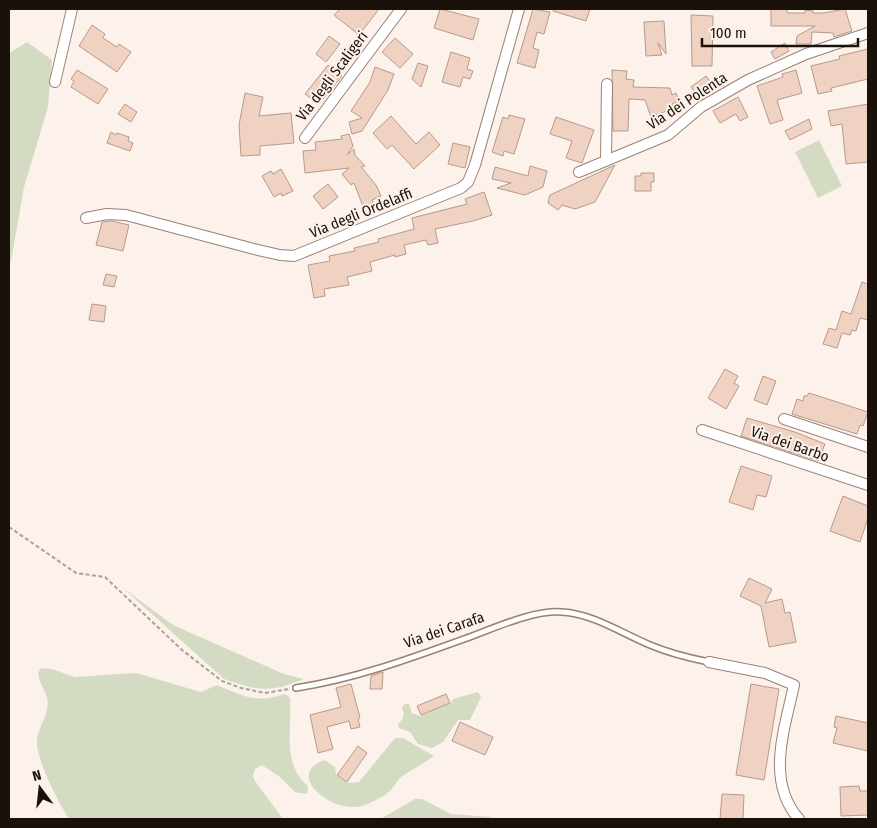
<svg xmlns="http://www.w3.org/2000/svg" width="877" height="828" font-family="'Fira Sans Condensed',sans-serif">
  <rect width="100%" height="100%" fill="#fdf1eb"/>
  <path fill="#d3dcc3" d="M27,42L52,60L48,107L24,187L11,261L9,264V56L11,52Z
    M819,140L842,186L818,198L795,152Z
    M123,588L173,625L284,674L304,679C271,693 257,691 224,679Z
    M41,668L52,669L75,677L136,673L201,692L217,685C244,696 255,704 285,694L290,698C292,721 285,750 296,771C298,777 304,782 308,786L307,794L295,792L280,777L262,765L255,769L253,776L255,781L283,819H69C59,803 35,758 37,740C38,726 51,713 47,698C45,689 39,683 38,673Z
    M478,692L481,697L470,720H458L443,742L432,748L418,744L410,732L399,728L398,724C404,719 405,715 402,707L405,704H409L412,713L420,716L451,703L453,699Z
    M395,738H403L434,756C423,764 411,770 401,777C396,781 394,788 389,792C383,797 372,802 365,805C334,817 282,774 325,760L335,767L336,775L348,783L359,782Z
    M415,799H422L451,814L491,817V819L382,818Z"/>
  <path fill="#f0d2c2" stroke="#b69a8b" d="M340,9H379L359,35L334,15Z
    M440,9L479,19L473,40L434,28Z
    M533,9L550,12L544,34L537,32L533,48L539,50L535,68L517,63Z
    M554,9H590L586,21L553,11Z
    M771,9H787V13H805V10L813,11V13H824L845,9L852,31L834,37L833,33L812,32L811,44H796L797,36L815,26H771Z
    M691,15L713,16L712,66H692Z
    M664,21L666,54L658,43L662,55L646,56L644,22Z
    M92,25L105,34L103,38L117,47L119,44L131,52L117,72L79,46Z
    M329,36L340,44L326,62L316,54Z
    M395,38L413,54L400,68L382,52Z
    M785,43L789,51L775,59L771,52Z
    M868,49V79L831,88L832,91L818,94L811,66L840,59L839,56Z
    M451,52L470,58L467,69L473,71L470,79L463,77L460,87L442,82Z
    M418,63L428,66L421,87L412,79Z
    M328,65L342,76L319,104L305,94Z
    M375,67L394,74L388,90L362,131L352,134L349,122L362,118L351,111L370,82Z
    M77,70L108,89L98,104L71,87L74,81L71,79Z
    M612,70L627,71L626,79L634,80L633,87L670,88L672,95L676,93L679,101L672,104L674,108L651,117L645,100L629,99L628,131H613Z
    M796,70L802,93L777,100L783,120L770,124L757,86L783,77L782,74Z
    M706,76L714,86L699,98L691,87Z
    M245,93L263,97L259,116L291,113L294,143L260,146V155L241,156L239,125Z
    M738,97L748,117L740,121L736,114L720,123L713,111Z
    M125,104L137,112L131,122L118,114Z
    M868,104V162L846,164L842,124L831,126L828,111Z
    M509,115L525,119L514,154L504,151L503,156L492,152L503,117L508,119Z
    M391,116L416,144L429,132L440,145L414,169L392,145L387,149L373,133Z
    M556,117L594,130L582,163L566,158L572,141L550,134Z
    M809,119L812,129L790,140L785,131Z
    M111,132L116,135L117,133L129,137L128,141L133,143L130,151L107,143Z
    M349,134L353,146L347,155L354,149L355,155L365,166L361,167L376,185L381,196L372,200L374,205L364,209L354,183L351,185L342,174L349,168L305,173L303,151L316,150L315,142L342,139L341,136Z
    M453,143L470,147L465,168L448,164Z
    M615,165L595,202L575,209L562,205L558,210L548,203L550,195Z
    M530,166L547,171L543,187L525,195L497,188L511,183L492,179L495,167L528,176Z
    M281,169L293,191L282,196L281,193L274,197L262,176L271,171L273,174Z
    M641,173H654V182H651V191H635V176H641Z
    M328,184L338,197L323,209L313,196Z
    M484,192L492,215L473,221L435,229L438,243L428,245L426,240L404,245L406,254L395,257V255L370,262L372,271L347,277L349,285L324,289L325,296L314,298L308,265L330,261L329,256L355,251L354,248L379,242L378,239L414,229L412,218L467,204L465,199Z
    M112,221L129,225L123,251L96,245L102,222Z
    M106,274L117,276L114,287L103,285Z
    M862,282L868,284V320L860,318L856,331L852,330L850,335L842,333L837,348L823,344L829,328L836,330L842,311L851,314Z
    M92,304L106,306L104,322L89,320Z
    M725,369L738,376L734,383L739,386L726,409L708,398Z
    M763,376L776,381L767,405L754,400Z
    M809,393L868,412L863,426L860,425L857,434L792,414L797,399L803,401L804,396H807Z
    M747,418L795,432L825,444L818,461L741,436Z
    M741,466L772,476L766,497L757,495L753,510L729,502Z
    M843,496L868,506V518L860,542L830,531Z
    M749,578L772,589L765,603L782,599L785,613L790,612L796,642L769,647L761,606L740,596Z
    M383,672L382,689H370L371,676Z
    M351,684L360,718L358,719L360,727L351,729L349,721L327,727L333,749L318,753L310,715L341,707L336,688Z
    M751,684L779,689L764,780L736,775Z
    M446,694L450,703L421,715L417,706Z
    M836,716L868,723V751L833,743L837,728L834,727Z
    M460,722L493,737L485,755L452,741Z
    M358,746L367,753L347,782L337,775Z
    M859,786L860,791H868V815L841,816L840,787Z
    M722,794L744,795L743,819H720Z"/>
  <g fill="none" stroke-linecap="round" stroke-linejoin="round">
    <g stroke="#9b8071" stroke-width="8">
      <path id="service" d="M296,688C354,679 409,659 464,639C493,629 531,610 562,612C594,614 621,633 650,645C669,653 689,658 709,662"/>
    </g>
    <g stroke="#9b8071" stroke-width="12">
      <path id="minor" d="M55,82L72,9
        M305,138L401,9
        M606,161L607,84
        M579,172L668,135L701,107L748,80L806,54L868,33
        M86,218L107,214L126,215L254,249L280,255L294,256L461,188L468,182L475,165L519,9
        M784,419L868,447
        M702,430L868,485
        M709,662L765,673L794,685C785,728 765,781 799,819"/>
    </g>
    <path stroke="#aba09a" stroke-width="2" stroke-dasharray="4 2.5" stroke-linecap="butt" d="M9,527L76,573L105,577L182,650L222,681L241,688L265,693L289,689"/>
    <use href="#service" stroke="#fff" stroke-width="5"/>
    <use href="#minor" stroke="#fff" stroke-width="10"/>
  </g>
  <g text-anchor="middle" stroke-width="4" stroke-linejoin="round" paint-order="stroke">
    <g font-size="15" fill="#1a110b" stroke="#fdf1eb">
      <text transform="translate(332 76) rotate(-53)" y="5">Via degli Scaligeri</text>
      <text transform="translate(687 101) rotate(-33)" y="5">Via dei Polenta</text>
      <text transform="translate(361 213) rotate(-22)" y="5">Via degli Ordelaffi</text>
      <text transform="translate(790 444) rotate(19)" y="5">Via dei Barbo</text>
      <text transform="translate(444 630) rotate(-19)" y="5">Via dei Carafa</text>
    </g>
  </g>
  <rect width="877" height="828" fill="none" stroke="#1a110b" stroke-width="20"/>
  <g transform="translate(40 788) rotate(345)" stroke="#fdf1eb" stroke-width="4" paint-order="stroke">
  <path d="M0-4L9 19L0 12L-9 19Z" fill="#1a110b"/>
  <text y="-8" font-size="14" font-weight="bold" text-anchor="middle" fill="#1a110b">N</text>
  </g>
  <path d="M702 38v8h156v-8" fill="none" stroke="#1a110b" stroke-width="2.5"/>
  <text x="710" y="38" font-size="15" fill="#1a110b" stroke="#fdf1eb" stroke-width="4" paint-order="stroke">100 m</text>
</svg>
